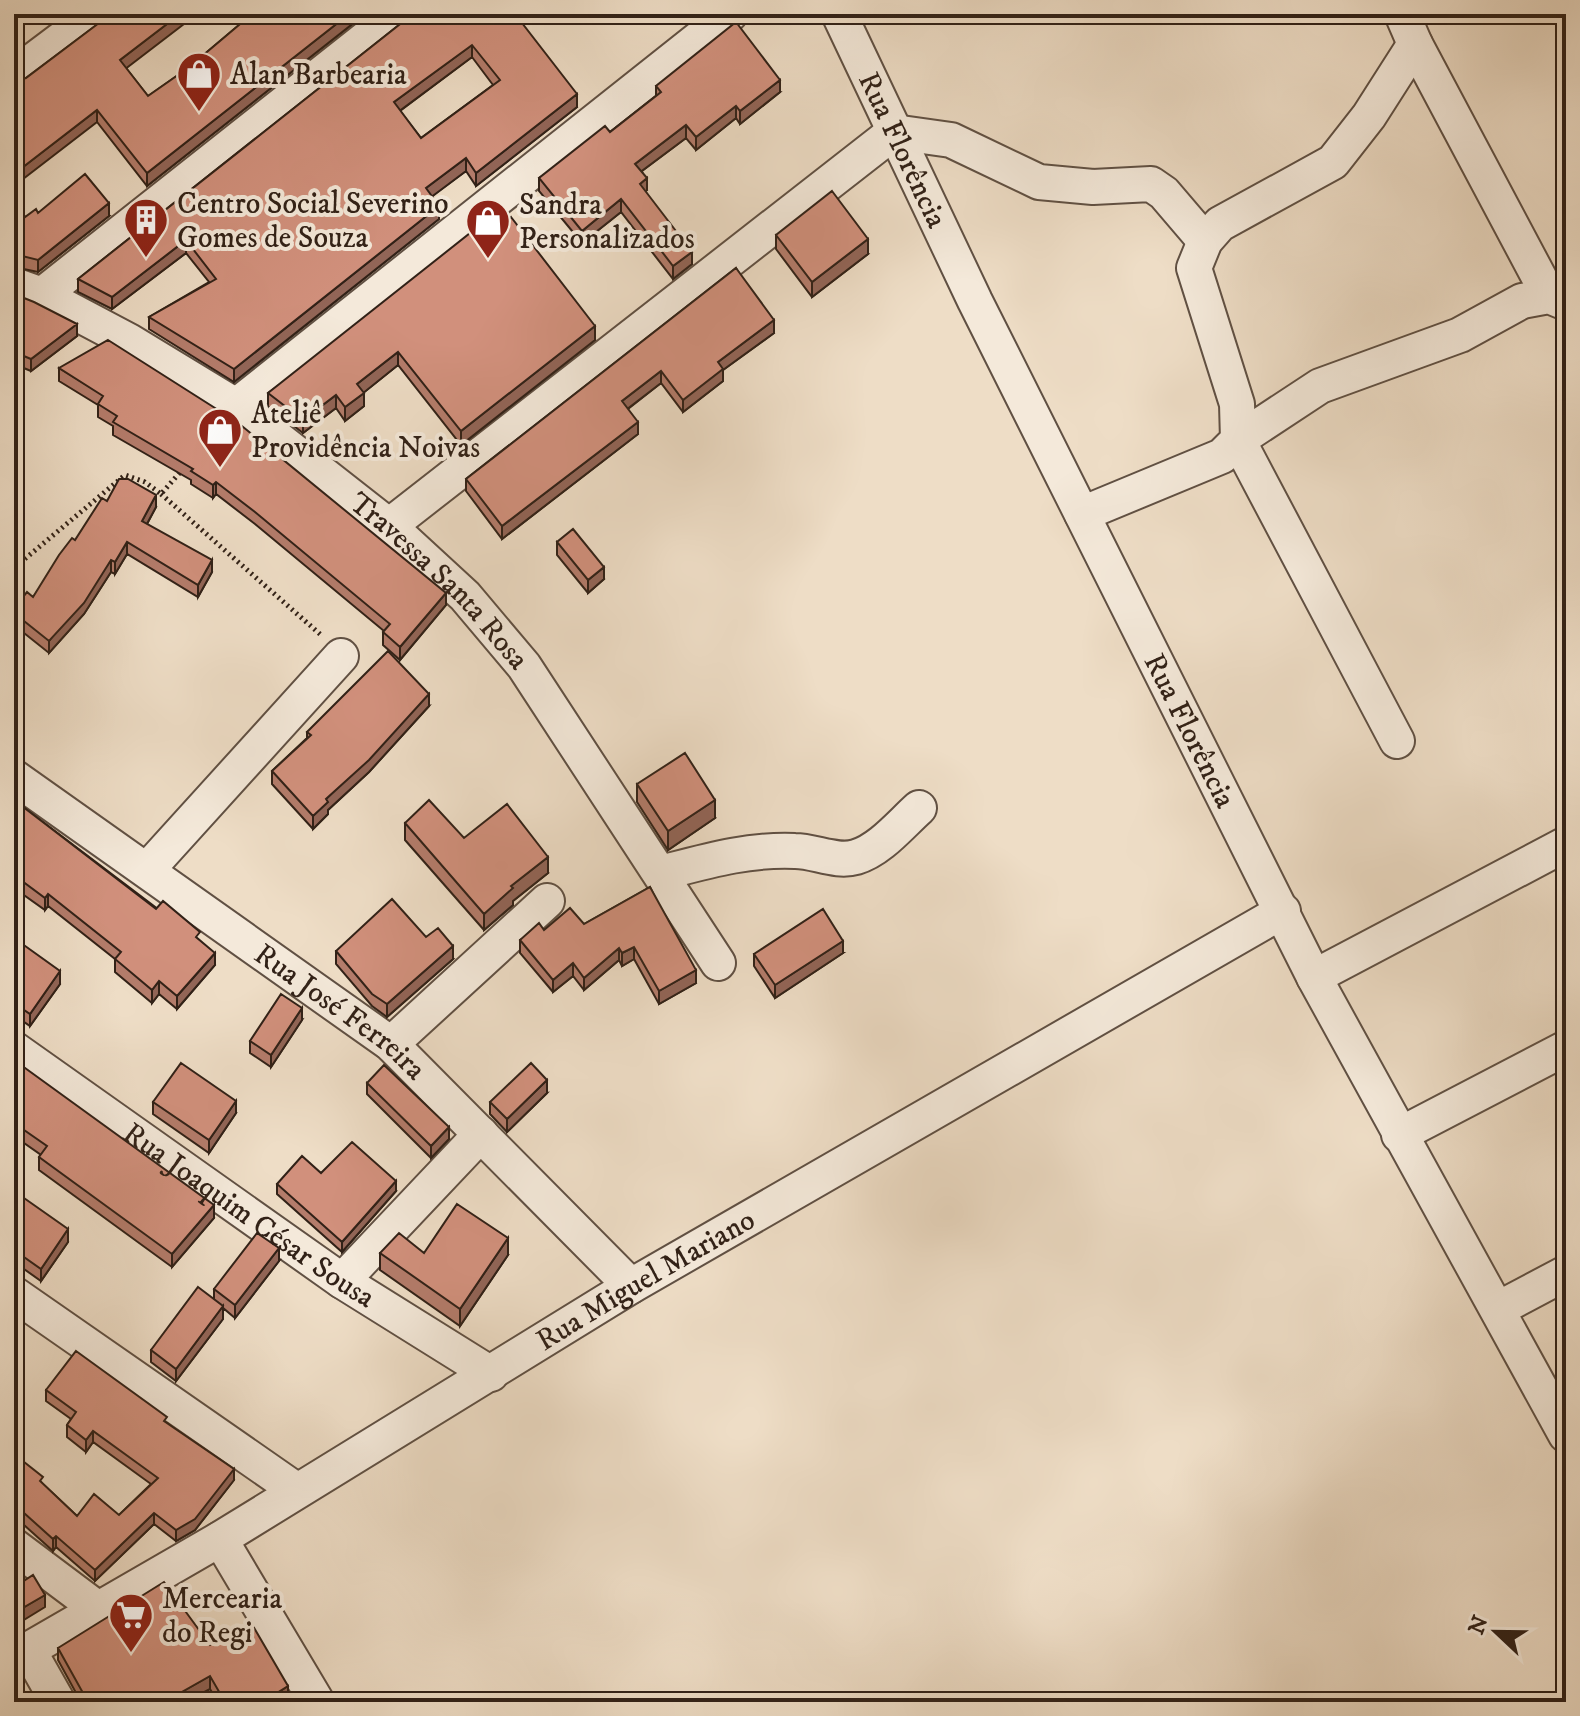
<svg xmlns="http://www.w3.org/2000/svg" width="1580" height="1716" font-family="'IM FELL DW Pica',serif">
  <rect width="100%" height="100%" fill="#eeddc6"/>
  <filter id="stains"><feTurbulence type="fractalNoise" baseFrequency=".0025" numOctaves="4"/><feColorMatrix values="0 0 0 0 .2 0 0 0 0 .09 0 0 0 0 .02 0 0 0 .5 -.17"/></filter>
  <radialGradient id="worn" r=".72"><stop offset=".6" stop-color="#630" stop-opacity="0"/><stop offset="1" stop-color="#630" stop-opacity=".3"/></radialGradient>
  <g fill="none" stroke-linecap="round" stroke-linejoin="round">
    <g stroke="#605043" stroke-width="38">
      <g id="minor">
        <path id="s1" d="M839,14L975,301L1314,977L1566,1435"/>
        <path d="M1402,14L1415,44L1549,296L1566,285"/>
        <path d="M14,75L95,14"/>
        <path id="s2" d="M14,285L42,295L129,341L236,406L389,526L465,596L524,666L718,963"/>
        <path d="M42,295L397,14"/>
        <path d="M236,406L730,14"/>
        <path d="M1082,514L1222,456L1238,440L1237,404L1194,268L1205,241L1220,224L1333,162L1369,116L1415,44"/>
        <path d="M389,526L894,132L951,140L1039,182L1093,187L1151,184L1164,193L1205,241"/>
        <path d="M1397,741L1238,440L1320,386L1460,335L1522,301L1549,296L1566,303"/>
        <path id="s3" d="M14,777L391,1044L631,1286"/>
        <path d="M147,870L341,656"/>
        <path d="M661,873C707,861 747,849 795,851C815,851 836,863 856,857C880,850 901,824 919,808"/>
        <path d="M1314,977L1566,844"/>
        <path d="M391,1044L547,901"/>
        <path id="s4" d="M14,1049L342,1281L491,1374"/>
        <path d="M1399,1135L1566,1048"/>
        <path d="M342,1281L481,1134"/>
        <path d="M14,1294L296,1490"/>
        <path d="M1498,1309L1566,1273"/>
        <path d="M220,1539L317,1702"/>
        <path d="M14,1546L98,1609"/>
        <path d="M28,1649L58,1702"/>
        <path id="s5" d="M14,1658L220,1539L631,1286L1283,911"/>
      </g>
    </g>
    <path stroke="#312117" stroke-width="5" stroke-dasharray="2 4" stroke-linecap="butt" d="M161,494L321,635
      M14,573L20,563L125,475L145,482L161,494L183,469"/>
    <use href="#minor" stroke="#f4e9da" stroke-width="34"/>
  </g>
  <path fill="#b47c6b" stroke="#312117" stroke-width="2" fill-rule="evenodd" d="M43,14H63L50,23Z
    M252,14H365L147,186L97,122L26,78L107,17L126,68L148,96L188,68Z
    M527,14V16L520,21L577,107L476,186L466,171L432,196L439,219L234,382L149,329V317L209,282L186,253L112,309L78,292V279L409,17ZM472,57L493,85L421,138L400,111Z
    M656,86L780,92L740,124L736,118L696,150L686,138L642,171L647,190L645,191L692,264L673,279L621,212L582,243L539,191V178L610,132L656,96Z
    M14,203L25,217L38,213L109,216L38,272L14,267Z
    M492,232L595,340L461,445L398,365L363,393L364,406L345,421L336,408L303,433L268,406V393Z
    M776,235L868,254L812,297L776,249Z
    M736,268L774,333L723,370V381L683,412L661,383L628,409L638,434L502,539L466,491V479Z
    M14,294L77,336L31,371L14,364Z
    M59,368L446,605L400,660L383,645V632L384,631L255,524L216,494L213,498L191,484V480L113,435V426L98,417V405L59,381Z
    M107,501L156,507L147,524L212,572L198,597L127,554L115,574L111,572L84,614L49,653L14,625V608L33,597Z
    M557,542L604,579L588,593L557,555Z
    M429,706L369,772L328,810V814L313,829L272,784V771L307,738V732Z
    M637,784L715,818L668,850L637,802Z
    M14,800L200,941L215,965L177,1009L159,994L152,1003L115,972V959L48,906L45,910L14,888Z
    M405,823L464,838L548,873L513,901V905L484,930L405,840Z
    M650,887L696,983L659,1004L634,959L622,966L619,960L584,990L573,976L553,992L520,953V940L544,930L584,924Z
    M14,938L60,984L30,1026L14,1015Z
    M336,951L453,959L387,1017L372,1006L336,964Z
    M843,953L775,998L754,966V954Z
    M302,1020L271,1067L250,1053V1041Z
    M14,1060L214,1218L172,1267L39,1170V1157L41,1155L14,1136Z
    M367,1083L449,1139L431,1158L367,1094Z
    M547,1093L507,1132L490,1114V1102Z
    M153,1102L236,1113L209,1153L153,1114Z
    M321,1173L396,1191L342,1252L277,1194V1184Z
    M14,1191L68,1242L41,1281L14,1262Z
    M380,1253H424L508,1255L460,1326L380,1270Z
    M279,1261L235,1318L223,1308V1319L176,1381L151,1362V1350L214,1300V1289Z
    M46,1390L167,1423L234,1480L195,1530L176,1541L154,1524L95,1581L56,1547L53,1551L14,1516V1454L43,1484L77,1516L119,1515L151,1484L93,1442L86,1452L67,1437V1425L71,1419L46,1401Z
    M210,1645L288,1699L283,1702H218L210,1689L186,1702H81L58,1660V1648Z"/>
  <path fill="#926557" stroke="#312117" stroke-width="2" d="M50,14H63L50,23Z
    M180,14H197L120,73V60Z
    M349,14H365L147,186V173Z
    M514,14H527V16L514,26Z
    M472,45V57L394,115V102Z
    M780,80V92L740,124V111Z
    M577,94V107L476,186V173Z
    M736,106V118L696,150V137Z
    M97,110V122L14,186V174Z
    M686,125V138L635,176V164Z
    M466,158V171L426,201V188Z
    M647,178V190L640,196V184Z
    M621,199V212L582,243V231Z
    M109,203V216L38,272V260Z
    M439,206V219L234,382V369Z
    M868,239V254L812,297V282Z
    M186,240V253L112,309V297Z
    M692,252V264L673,279V266Z
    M774,320V333L723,370V381L683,412V400L718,362Z
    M77,324V336L31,371V359Z
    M595,326V340L461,445V431Z
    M398,352V365L357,398V384Z
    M661,371V383L622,413V401Z
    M364,393V406L345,421V407Z
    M336,395V408L303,433V420Z
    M638,422V434L502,539V526Z
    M216,482V494L213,498V485Z
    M156,495V507L142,533V521Z
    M127,542V554L115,574V562Z
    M111,560V572L84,614L49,653V641Z
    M212,560V572L198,597V585Z
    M604,567V579L588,593V580Z
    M446,593V605L400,660V647Z
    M429,694V706L369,772L328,810V814L313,829V816L326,799Z
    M715,800V818L668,850V831Z
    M548,857V873L513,901V905L484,930V914L511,886Z
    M48,894V906L45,910V898Z
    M843,941V953L775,998V985Z
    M453,946V959L387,1017V1004Z
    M634,947V959L622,966V953Z
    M619,948V960L584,990V978Z
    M215,953V965L177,1009V996Z
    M573,963V976L553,992V980Z
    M696,970V983L659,1004V991Z
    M60,971V984L30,1026V1014Z
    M159,981V994L152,1003V990Z
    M302,1008V1020L271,1067V1055Z
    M547,1080V1093L507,1132V1119Z
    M236,1101V1113L209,1153V1140Z
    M449,1127V1139L431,1158V1146Z
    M396,1181V1191L342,1252V1242Z
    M214,1205V1218L172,1267V1254Z
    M68,1229V1242L41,1281V1269Z
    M508,1238V1255L460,1326V1309Z
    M279,1248V1261L235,1318V1305Z
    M223,1306V1319L176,1381V1369Z
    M93,1431V1442L86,1452V1440Z
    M16,1436V1447L14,1450V1439Z
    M234,1469V1480L195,1530L176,1541V1530Z
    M154,1513V1524L95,1581V1570Z
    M56,1536V1547L53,1551V1539Z
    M45,1595V1607L14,1626V1613Z
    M210,1676V1689L186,1702H164Z
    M288,1686V1699L283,1702H264Z"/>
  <path fill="#d1907c" stroke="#312117" stroke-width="2" fill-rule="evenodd" d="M108,14H180L120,60L148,96L188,68L252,14H349L147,173L97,110L14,174V81L26,78L107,17Z
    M412,14H515L577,94L476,173L466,158L426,188L439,206L234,369L149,317L216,279L186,240L112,297L78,279L409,17ZM472,45L500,80L421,138L394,102Z
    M736,22L780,80L740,111L736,106L696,137L686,125L635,164L647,178L640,184L692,252L673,266L621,199L582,231L539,178L605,126L610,132L661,92L656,86Z
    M85,174L109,203L38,260L14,254V203L25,217L36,209L38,213Z
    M832,191L868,239L812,282L776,235Z
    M511,217L595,326L461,431L398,352L357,384L364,393L345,407L336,395L303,420L268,393L484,222L492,232Z
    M736,268L774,320L718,362L723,369L683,400L661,371L622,401L638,422L502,526L466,479Z
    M14,294L34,302L77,324L31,359L14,352V300L15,301Z
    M108,340L237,422L446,593L400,647L383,632L390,624L255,512L216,482L213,485L191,471L193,469L113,422L117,416L98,404L103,396L59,368Z
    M119,479H128L156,495L142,521L212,560L198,585L127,542L115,562L111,560L84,603L49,641L14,613V608L27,592L33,597L59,555L72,538L75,540L102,498L107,501Z
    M573,529L604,567L588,580L557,542Z
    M388,651L429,694L369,760L326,799L328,802L313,816L272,771L311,735L307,732Z
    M685,753L715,800L668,831L637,784Z
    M14,800L156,909L163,901L200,932L196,937L215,953L177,996L159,981L152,990L115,959L121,952L48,894L45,898L14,875Z
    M429,800L464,838L507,804L548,857L511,886L513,888L484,914L405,823Z
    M650,887L696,970L659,991L634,947L622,953L619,948L584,978L573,963L553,980L520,940L539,923L544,930L570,908L584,924Z
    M392,899L426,937L438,928L453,946L387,1004L372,994L336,951Z
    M823,909L843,941L775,985L754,954Z
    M14,938L60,971L30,1014L14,1003Z
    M281,994L302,1008L271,1055L250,1041Z
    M14,1060L214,1205L172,1254L39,1157L47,1146L14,1123Z
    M181,1063L236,1101L209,1140L153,1102Z
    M531,1063L547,1080L507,1119L490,1102Z
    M384,1065L449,1127L431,1146L367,1083Z
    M352,1142L396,1181L342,1242L277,1184L302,1156L321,1173Z
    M14,1191L68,1229L41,1269L14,1250Z
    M457,1204L508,1238L460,1309L380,1253L399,1233L424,1253Z
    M257,1233L279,1248L235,1305L214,1289Z
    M198,1287L223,1306L176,1369L151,1350Z
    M76,1351L167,1417L164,1421L234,1469L195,1519L176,1530L154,1513L95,1570L56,1536L53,1539L14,1504V1454L43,1477L40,1481L77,1516L94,1494L119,1515L158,1478L93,1431L86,1440L67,1425L76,1412L46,1390Z
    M14,1567L22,1582L33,1575L45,1595L14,1613Z
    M164,1582L210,1645L250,1621L288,1686L264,1701V1702H225L210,1676L164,1702H88L58,1648Z"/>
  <defs>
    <g id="shop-pin" transform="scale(2.3)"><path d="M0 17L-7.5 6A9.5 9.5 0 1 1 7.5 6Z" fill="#8f2418" stroke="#f4e9da"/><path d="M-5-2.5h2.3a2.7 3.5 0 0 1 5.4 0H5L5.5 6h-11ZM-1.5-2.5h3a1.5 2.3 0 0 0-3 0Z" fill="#fff"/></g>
    <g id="building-pin" transform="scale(2.3)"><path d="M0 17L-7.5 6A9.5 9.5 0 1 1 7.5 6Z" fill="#8f2418" stroke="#f4e9da"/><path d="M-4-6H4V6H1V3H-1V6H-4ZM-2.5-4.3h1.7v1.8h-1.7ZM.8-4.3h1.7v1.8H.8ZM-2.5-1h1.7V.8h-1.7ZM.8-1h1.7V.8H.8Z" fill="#fff"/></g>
    <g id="supermarket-pin" transform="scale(2.3)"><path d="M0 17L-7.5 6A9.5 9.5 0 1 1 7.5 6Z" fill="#8f2418" stroke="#f4e9da"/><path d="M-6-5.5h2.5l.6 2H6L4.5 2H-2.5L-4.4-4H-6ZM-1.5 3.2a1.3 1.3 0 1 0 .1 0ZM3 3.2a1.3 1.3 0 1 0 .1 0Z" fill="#fff"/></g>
  </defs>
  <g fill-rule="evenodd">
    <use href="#shop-pin" x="199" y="74"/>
    <use href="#building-pin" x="146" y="220"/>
    <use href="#shop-pin" x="488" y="221"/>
    <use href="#shop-pin" x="220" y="430"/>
    <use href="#supermarket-pin" x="131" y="1615"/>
  </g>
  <g text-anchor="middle" stroke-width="8" stroke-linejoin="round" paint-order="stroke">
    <g font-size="30" fill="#312117" stroke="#f4e9da" text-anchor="start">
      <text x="230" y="84">Alan Barbearia</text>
      <text x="177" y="213">Centro Social Severino<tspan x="177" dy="34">Gomes de Souza</tspan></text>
      <text x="519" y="214">Sandra<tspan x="519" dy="34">Personalizados</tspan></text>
      <text x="251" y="423">Ateliê<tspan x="251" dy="34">Providência Noivas</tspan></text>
      <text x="162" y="1608">Mercearia<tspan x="162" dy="34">do Regi</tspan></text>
    </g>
    <g font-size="30" fill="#312117" stroke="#f4e9da">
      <text dy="10" stroke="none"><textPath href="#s1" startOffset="150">Rua Florência</textPath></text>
      <text dy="10" stroke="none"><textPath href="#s2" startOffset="522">Travessa Santa Rosa</textPath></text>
      <text dy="10" stroke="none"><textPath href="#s1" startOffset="798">Rua Florência</textPath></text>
      <text dy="10" stroke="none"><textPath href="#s3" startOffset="402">Rua José Ferreira</textPath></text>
      <text dy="10" stroke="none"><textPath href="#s4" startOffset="288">Rua Joaquim César Sousa</textPath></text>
      <text dy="10" stroke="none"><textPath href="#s5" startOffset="736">Rua Miguel Mariano</textPath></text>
    </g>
  </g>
  <rect width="1580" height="1716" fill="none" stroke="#eeddc6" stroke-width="48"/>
  <rect x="16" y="16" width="1548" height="1684" fill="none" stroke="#312117" stroke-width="4"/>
  <rect x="24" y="24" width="1532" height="1668" fill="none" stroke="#312117" stroke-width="2"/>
  <g transform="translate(1496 1632) rotate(292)" stroke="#f4e9da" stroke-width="6" paint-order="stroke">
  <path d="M0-6L14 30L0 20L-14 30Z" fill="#312117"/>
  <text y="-12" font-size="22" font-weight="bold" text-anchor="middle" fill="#312117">N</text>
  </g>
  <rect width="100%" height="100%" filter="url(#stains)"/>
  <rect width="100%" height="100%" fill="url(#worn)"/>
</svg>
